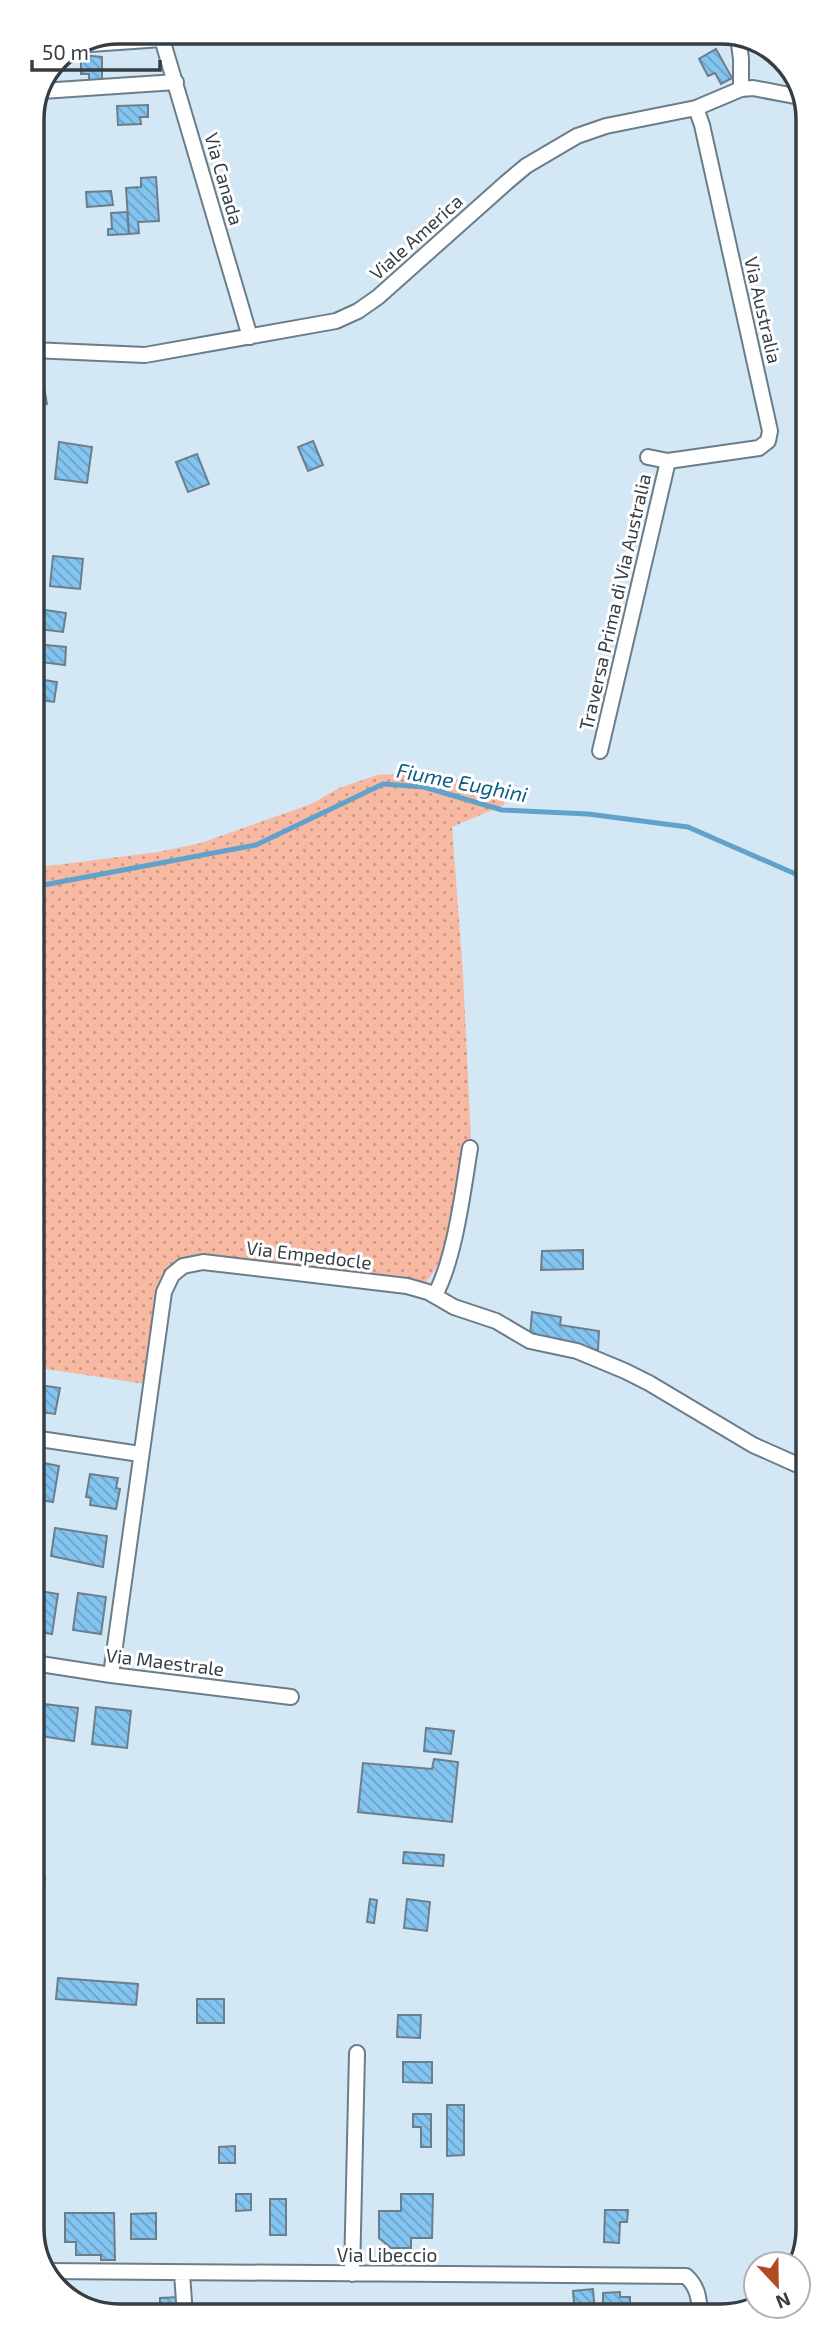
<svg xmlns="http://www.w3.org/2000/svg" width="840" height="2348" font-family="'Exo 2',sans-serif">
  <defs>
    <pattern id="grass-dots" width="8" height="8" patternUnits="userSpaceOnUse" patternTransform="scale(1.75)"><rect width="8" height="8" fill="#f8b9a3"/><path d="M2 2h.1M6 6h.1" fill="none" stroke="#ca9886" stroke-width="1.8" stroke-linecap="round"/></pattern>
    <pattern id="building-back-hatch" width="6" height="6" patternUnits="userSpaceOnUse" patternTransform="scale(1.75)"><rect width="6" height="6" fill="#83c4f1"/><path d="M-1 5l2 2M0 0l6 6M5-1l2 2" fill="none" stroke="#6ca1c5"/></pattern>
  </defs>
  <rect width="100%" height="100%" fill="#d4e7f5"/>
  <path fill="url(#grass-dots)" d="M416,773L451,777L506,798L504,805L452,827L463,974L471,1139L464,1144C460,1185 453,1254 424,1284L178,1262L145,1384L33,1367V868L158,852L201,843L311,804L339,788L377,775Z"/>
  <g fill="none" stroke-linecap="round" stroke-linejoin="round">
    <path stroke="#61a2cd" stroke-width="5" d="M33,887L256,845L383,784L424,787L502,810L588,814L688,827L807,879"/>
  </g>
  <path fill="url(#building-back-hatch)" stroke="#6d7e8b" stroke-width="2" d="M716,49L732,78L721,84L715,73L708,76L699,59Z
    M81,55L102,57V80H89V74H81Z
    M148,105V117H140L141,124L118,125L117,106Z
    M156,177L159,221L138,222L139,233L129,234L126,188L141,187V178Z
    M111,191L113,205L87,207L86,192Z
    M127,212L129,234L108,235V229H112L111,213Z
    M32,386L33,390L44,387L47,404L38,406L39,411L32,412Z
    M313,441L323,465L308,471L298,447Z
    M59,442L92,447L87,483L55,479Z
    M197,454L209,484L188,492L176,462Z
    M53,556L83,559L80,589L50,586Z
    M32,608L66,613L63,632L32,628Z
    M35,644L66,647L65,665L33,661Z
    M32,678L57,682L54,702L32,699Z
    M583,1250V1269L541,1270L542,1251Z
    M532,1312L561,1317L560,1325L599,1331L598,1350L530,1336Z
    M33,1384L60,1388L55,1414L33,1411Z
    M34,1461L59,1466L53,1502L34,1499Z
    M90,1474L118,1478L116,1488L120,1489L116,1509L90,1505L91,1498L86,1497Z
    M55,1528L107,1536L103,1567L51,1556Z
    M34,1590L58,1594L52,1634L34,1631Z
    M78,1593L106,1597L101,1634L73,1630Z
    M44,1704L78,1708L74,1741L40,1736Z
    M96,1707L131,1711L127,1748L92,1744Z
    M426,1728L454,1731L451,1754L424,1751Z
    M434,1759L458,1762L452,1822L358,1812L363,1763L432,1769Z
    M404,1852L444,1855L443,1866L403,1863Z
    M34,1876L45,1877L43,1894L34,1893Z
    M370,1899L377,1900L374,1923L367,1922Z
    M407,1899L430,1902L427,1931L404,1928Z
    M58,1978L138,1984L136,2005L56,1999Z
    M197,1999H224V2023H197Z
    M398,2015H421L420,2038L397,2037Z
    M403,2062H432V2083L403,2082Z
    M447,2105H464V2155L447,2156Z
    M413,2114H431V2147H421V2127H413Z
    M235,2146V2163H219V2147Z
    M236,2194H251V2210L236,2211Z
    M401,2194H433L432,2238H411V2248H391L379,2238V2211H401Z
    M270,2199H286V2235H270Z
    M605,2210H628L627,2222H620L619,2243L604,2242Z
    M65,2213H114L115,2260H101V2255H76V2242H65Z
    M156,2213V2239H131V2214Z
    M35,2227H44V2245H35Z
    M593,2289L595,2314H575L573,2291Z
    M620,2292V2297H630V2314H603V2293Z
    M179,2297L180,2316H160V2298Z"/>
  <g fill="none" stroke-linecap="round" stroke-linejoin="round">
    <g stroke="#6c7d8a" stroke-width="18">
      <path id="minor" d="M160,32L250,337
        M738,36L741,59V89
        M90,44L162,39
        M42,91L176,82
        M32,350L145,355L336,321L358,311L378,297L507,182L526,166L577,136L606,126L696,108L741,89L753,88L805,98
        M648,457L668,461L759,448L768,441L770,431L702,125L696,108
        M600,751L668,461
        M435,1295C455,1258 463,1191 470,1148
        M33,1438L140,1454
        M34,1663L111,1675L291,1697
        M111,1675L164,1292L172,1275L183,1266L203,1262L407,1286L428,1292L454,1307L496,1321L530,1341L577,1351L625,1371L649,1383L753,1445L807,1469
        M47,2271L686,2276C698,2287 699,2298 700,2314
        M182,2273L185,2316
        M352,2274L357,2053"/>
    </g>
    <use href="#minor" stroke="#fff" stroke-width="14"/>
  </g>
  <g text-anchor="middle" stroke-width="6" stroke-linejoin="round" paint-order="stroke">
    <g font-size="19" fill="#363e43" stroke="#fff">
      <text transform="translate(224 179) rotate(74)" y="7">Via Canada</text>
      <text transform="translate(416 237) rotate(-42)" y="7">Viale America</text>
      <text transform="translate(763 310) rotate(77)" y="7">Via Australia</text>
      <text transform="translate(615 602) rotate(-77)" y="7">Traversa Prima di Via Australia</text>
      <text transform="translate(309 1255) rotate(7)" y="7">Via Empedocle</text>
      <text transform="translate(165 1662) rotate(7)" y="7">Via Maestrale</text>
      <text x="387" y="2262">Via Libeccio</text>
    </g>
    <g font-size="21" font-style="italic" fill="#0c5c86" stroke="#fff">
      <text transform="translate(462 783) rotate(11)" y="7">Fiume Eughini</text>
    </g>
  </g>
  <path d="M0 0H840V2348H0ZM119 44H721A75 75 0 0 1 796 119V2229A75 75 0 0 1 721 2304H119A75 75 0 0 1 44 2229V119A75 75 0 0 1 119 44Z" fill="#fff" fill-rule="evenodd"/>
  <path fill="none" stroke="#363e43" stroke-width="3.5" d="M119 44H721A75 75 0 0 1 796 119V2229A75 75 0 0 1 721 2304H119A75 75 0 0 1 44 2229V119A75 75 0 0 1 119 44Z"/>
  <g transform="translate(777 2285) rotate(158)"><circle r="33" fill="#ffffff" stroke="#afb2b4" stroke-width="2"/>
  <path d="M0-5L12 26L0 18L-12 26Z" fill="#b24b24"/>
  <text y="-10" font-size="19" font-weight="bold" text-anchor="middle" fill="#363e43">N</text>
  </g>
  <path d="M32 60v10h128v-10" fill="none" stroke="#363e43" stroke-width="3.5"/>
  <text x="42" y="60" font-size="21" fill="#363e43" stroke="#ffffff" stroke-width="5" paint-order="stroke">50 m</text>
</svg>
